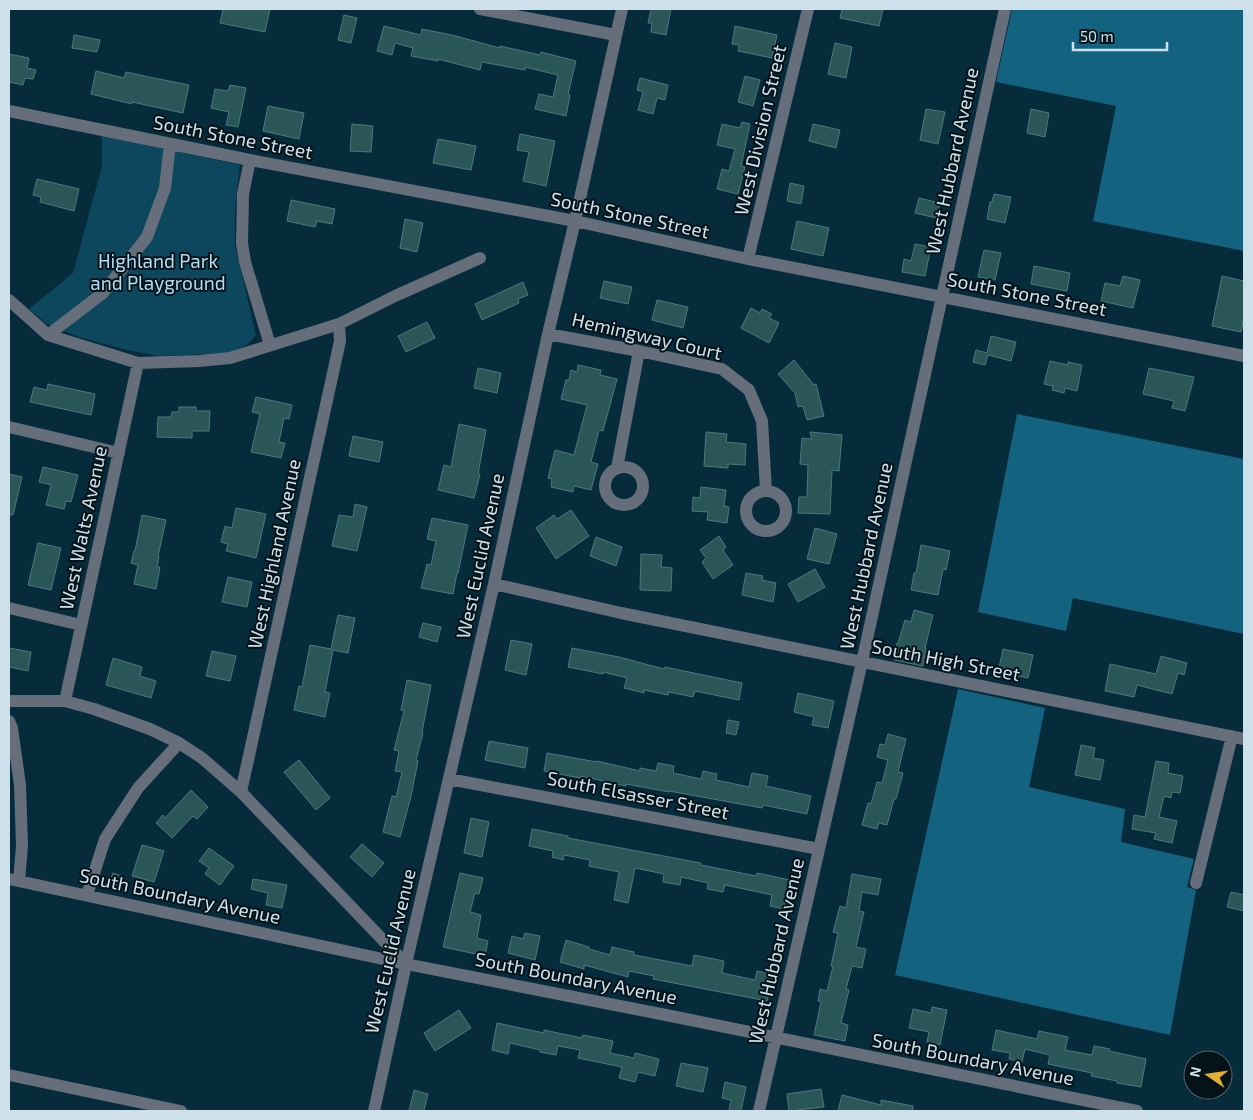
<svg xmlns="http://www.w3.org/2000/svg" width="1253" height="1120" font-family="'Exo 2',sans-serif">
  <rect width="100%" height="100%" fill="#062c3b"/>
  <path fill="#0c475d" d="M102,135L240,165L235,208V245L256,335L247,345L229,353L158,356L123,349L79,337L47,324L29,309L73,273L102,166Z"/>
  <path fill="#13627f" d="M1012,9H1244V251L1093,221L1116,106L996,82Z
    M1017,414L1244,459V634L1073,598L1066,631L978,612Z
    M958,689L1045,708L1029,787L1125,809L1121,842L1194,859L1187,887L1196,890L1170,1035L895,975Z"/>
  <path fill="#2a5658" stroke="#4c797b" d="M223,9H270L265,32L220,23Z
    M651,9H671L666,35L651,32L652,23H648Z
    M842,9H883L879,26L840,18Z
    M344,15L357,18L351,43L338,40Z
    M384,26L421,35L422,29L452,35L500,48V46L540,55L541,52L576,61L568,94L570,95L566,116L535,109L539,94L553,97L558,75L525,67V70L482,62L480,70L438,59V61L411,56L413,48L395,43L392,55L377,51Z
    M735,26L777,35L772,58L738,51L739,45L732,44Z
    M74,35L100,40L97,52L72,48Z
    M835,43L852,47L846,78L828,74Z
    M9,54L29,58L27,68L36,70L33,79L25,78L23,85L9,82Z
    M96,71L124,78L126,72L154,78L189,85L183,113L132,102V104L91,94Z
    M745,76L760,80L753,106L738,102Z
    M640,78L668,85L665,100L657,98L653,114L638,110L643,92L637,90Z
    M230,85L246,88L238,127L226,125L229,112L211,108L215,89L228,91Z
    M268,106L304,113L299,139L263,131Z
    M926,109L945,112L938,144L920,140Z
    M1031,109L1049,113L1045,137L1027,133Z
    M742,122L750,124L741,166L745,167L738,194L717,189L722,169L729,171L735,149L717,145L722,124L740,128Z
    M352,124L373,126L371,152L350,151Z
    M813,124L840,130L836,148L809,141Z
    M520,134L555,141L546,186L523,181L529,152L517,150Z
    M438,139L476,146L471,170L433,163Z
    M37,179L79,189L74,211L40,202L41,197L33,195Z
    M790,183L804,186L801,204L787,201Z
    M994,194L1011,197L1005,223L987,219L990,202H992Z
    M919,198L940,203L936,218L915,213Z
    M291,200L335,209L332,224L317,221L315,227L287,221Z
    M405,219L423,223L417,252L400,248Z
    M797,221L829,228L823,256L791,249Z
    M915,244L931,247L925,276L902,272L904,259L911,261Z
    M984,250L1001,253L995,280L978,277Z
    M1034,266L1070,273L1067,291L1031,284Z
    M1123,276L1140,280L1133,308L1101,301L1105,283L1120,286Z
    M1222,276L1244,281V317L1241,332L1212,326Z
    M604,281L632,287L628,304L600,298Z
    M523,282L528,295L518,299L519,303L482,320L475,304Z
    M657,300L688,307L683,328L652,320Z
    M751,308L760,313L762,309L772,314L769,318L779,323L769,343L741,328Z
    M427,322L435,338L406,352L398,336Z
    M991,336L1016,342L1011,361L988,355L985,365L973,362L976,350L987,353Z
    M794,360L814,385L816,384L824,416L807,420L803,406L798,407L795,393L778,374Z
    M1050,361L1068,365V362L1082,365L1077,391L1065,388L1064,393L1052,390L1053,386L1044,384Z
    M578,365L601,370L600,375L617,379L603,431L599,430L591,462L598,464L591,490L574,486L573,492L551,487L552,479L548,478L555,450L574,455L587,405L561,399L566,380H569L571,370L577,372Z
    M478,368L501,373L497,393L474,388Z
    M1149,368L1194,377L1185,411L1172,408L1174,401L1143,394Z
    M48,384L95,394L91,415L30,402L34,387L47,390Z
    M256,397L292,405L289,419L284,418L279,442L285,443L281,458L251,452L260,414L252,412Z
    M179,407H196V411H210L209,431H192V438L157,437L158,417H171L172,412H179Z
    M459,424L486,430L478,474H480L474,498L438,490L444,465L451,467Z
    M706,432L727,434L726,442L746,444L745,465L728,464V468L704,466Z
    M810,432L842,435L839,471L832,470L830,514L798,513L799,497H807L808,465L800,464L802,438L812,439Z
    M353,436L383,442L379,462L349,456Z
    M43,467L78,475L71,502L66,501L64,509L46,505L51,485L39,482Z
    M9,474L22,477L13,515H9Z
    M701,487L726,490L724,506L729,507L727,523L707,520L708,512L692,511L693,497L700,498Z
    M355,504L367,507L357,551L332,546L339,515L353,517Z
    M236,508L266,514L256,558L226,551L228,544L221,542L225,526L232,528Z
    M571,510L589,536L556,559L536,528L554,515L557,519Z
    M142,515L166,520L158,556L159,557L157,567H160L156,589L134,584L138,565L131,563L134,551H135Z
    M432,518L468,525L458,573H457L453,594L421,588L427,564L431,565L436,541L427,539Z
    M815,528L837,534L829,564L807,559Z
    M719,536L726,547L723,550L733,565L713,579L702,562L706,558L700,550Z
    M596,537L622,547L616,566L590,556Z
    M38,543L61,548L51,590L28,585Z
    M921,545L950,551L946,570L943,569L938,595L911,590L914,573H916Z
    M641,554L662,555L661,567L672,568L671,591L640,590Z
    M815,569L825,587L798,602L788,584Z
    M746,573L763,576L762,580L776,583L773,602L742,595Z
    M228,577L252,582L247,607L222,602Z
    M914,610L933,615L925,648H926L923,666L894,660L897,643H898L905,620L911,622Z
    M338,615L355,618L348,653L333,650L325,692L330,693L325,717L294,710L299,686L302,687L310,645L331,649Z
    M423,623L441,627L437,642L419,637Z
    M511,640L532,644L526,675L505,670Z
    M9,648L31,652L28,671L9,667Z
    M572,648L619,657L664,669L665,667L742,683L739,700L695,691L693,697L669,692L668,695L644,690V693L624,688L627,678L603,672V674L568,667Z
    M1003,649L1033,655L1028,678L1013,675L1014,671L999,668Z
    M212,651L236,656L230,681L206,676Z
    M1161,656L1187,663L1184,675L1178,673L1172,694L1137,685L1134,697L1105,691L1110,664L1156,674Z
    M113,658L142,667L140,676L156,681L151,698L106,685Z
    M407,680L431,685L422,732L423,733L416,760L418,761L411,796L400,837L383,832L392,796L396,797L402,772L395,771L399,751L394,750L404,711L401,710Z
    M798,693L834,701L828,728L812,725L814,717L794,712Z
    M728,720L739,722L736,735L726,733Z
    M888,734L906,739L898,772L903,773L896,799H894L887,825L879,823L877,829L862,825L868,803L871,804L877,782L882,783L888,760L877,757L880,744L885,745Z
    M489,741L528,748L525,768L485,760Z
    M1081,745L1095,748L1093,758L1104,760L1100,780L1075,775Z
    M547,753L597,762V761L640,771V768L656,771L658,763L674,766L673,773L701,779L703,771L717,774L716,780L749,787L752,773L768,776L766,786L811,796L807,814L763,805L762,808L669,791V792L626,784V786L581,776L580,778L544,771Z
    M299,760L330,798L316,810L284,772Z
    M1156,761L1169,763L1168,773L1183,776L1180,793L1172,792L1171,798L1164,796L1159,817L1177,821L1172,843L1154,839L1156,833L1132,829L1134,815L1145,817Z
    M191,790L208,807L197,819L193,816L172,838L156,823L163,815L165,818Z
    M471,818L489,822L482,857L464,853Z
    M532,829L568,836V838L701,863V865L756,876L757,873L790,880L784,909L770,906L772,895L725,885L723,892L707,889L708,883L681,877L680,885L663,882L664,874L635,868L628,903L614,900L619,872L589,866L590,860L564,855L563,860L552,857L553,851L529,846Z
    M362,844L384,863L372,877L350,857Z
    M142,845L164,851L154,882L132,876Z
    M209,848L234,866L220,885L205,874L209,868L199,861Z
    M113,873L124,877L121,887L109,883Z
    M460,873L483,878L479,894L475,893L470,912L481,915L477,938L488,941L485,956L443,947Z
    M852,874L881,879L878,895L862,892L859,911L864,912L856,947L866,949L862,968L852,966L846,989L849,990L841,1023L848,1025L845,1041L814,1035L821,1002L818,1001L820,989L827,991L833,966H831L838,933L833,932L840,906L846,908Z
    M253,879L287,885L282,908L266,905L268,893L251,889Z
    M1231,892L1244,895V911L1227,907Z
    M525,933L540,936L535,960L508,953L512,936L523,939Z
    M566,940L589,947V949L610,955L612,947L634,952V955L692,966L694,955L724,961L722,973L755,980L757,971L773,974L767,1001L653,979L654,976L629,971L628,977L584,965V969L560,962Z
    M932,1007L947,1010L940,1045L927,1042L929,1032L909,1028L913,1009L931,1013Z
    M459,1010L471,1028L435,1051L424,1033Z
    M497,1023L544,1033V1030L582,1038L583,1035L613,1041L610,1053L634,1058L635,1053L659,1059L655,1076L638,1072L635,1082L619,1078L622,1067L578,1058L580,1050L558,1046L556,1055L540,1052V1050L510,1043L508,1054L492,1050Z
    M996,1030L1037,1039L1039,1031L1068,1037L1065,1050L1092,1055L1094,1046L1110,1049L1109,1051L1146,1059L1141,1087L1117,1083V1081L1091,1076L1092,1073L1048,1064L1050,1055L1025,1049L1022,1062L1009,1059L1010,1053L992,1050Z
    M681,1063L708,1068L703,1092L676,1086Z
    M725,1082L746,1087L741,1111H729L731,1100L722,1098Z
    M821,1089L824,1107L789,1111L787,1094Z
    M414,1090L428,1094L424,1111H409Z
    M842,1095L881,1105V1100L913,1106V1111H838Z"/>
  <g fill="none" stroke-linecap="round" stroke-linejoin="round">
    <path stroke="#656e7a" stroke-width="12" d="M480,9L616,35
      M9,111L250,160L575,221L748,259L1244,356
      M250,160L243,194L242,243L245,262L270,345
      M748,259L808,9
      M9,300L48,335L67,341L138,363L199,361L230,358L339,324L395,296L480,258
      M548,334L639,351L722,369L749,390L762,421L766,491
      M48,335L103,293L147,237L165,188L170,144
      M9,427L119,453
      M605 486a19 19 0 1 1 38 0a19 19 0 1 1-38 0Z
      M617,468L639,351
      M746 511a20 20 0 1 1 40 0a20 20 0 1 1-40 0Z
      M494,584L621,613L1244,739
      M9,608L81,625
      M9,701H65L94,709L150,729L179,743L202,758L241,792L406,964
      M65,701L138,363
      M9,721L12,728L20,785L22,846L19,881
      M449,779L819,849
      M241,792L340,341L339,324
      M9,879L406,964L676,1017L1137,1111
      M1196,883L1232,736
      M87,895L105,839L138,788L179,743
      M9,1075L181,1111
      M374,1111L406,964L494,584L548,334L575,221L622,9
      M759,1111L862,662L1005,9"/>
  </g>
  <g text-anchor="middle" stroke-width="4" stroke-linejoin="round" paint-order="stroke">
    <g font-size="19" fill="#cee1eb" stroke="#051319">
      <text transform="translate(760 130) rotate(-77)" y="7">West Division Street</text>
      <text transform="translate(233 137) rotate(11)" y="7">South Stone Street</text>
      <text transform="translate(952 161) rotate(-78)" y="7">West Hubbard Avenue</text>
      <text transform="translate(630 215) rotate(12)" y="7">South Stone Street</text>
      <text transform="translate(1027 294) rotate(11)" y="7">South Stone Street</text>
      <text transform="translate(647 336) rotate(13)" y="7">Hemingway Court</text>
      <text transform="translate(83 528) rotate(-78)" y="7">West Walts Avenue</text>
      <text transform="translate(274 554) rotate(-78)" y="7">West Highland Avenue</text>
      <text transform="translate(480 556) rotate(-78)" y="7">West Euclid Avenue</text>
      <text transform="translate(866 556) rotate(-78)" y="7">West Hubbard Avenue</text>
      <text transform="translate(946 660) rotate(11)" y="7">South High Street</text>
      <text transform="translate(638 795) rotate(11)" y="7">South Elsasser Street</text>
      <text transform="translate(180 896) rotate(12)" y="7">South Boundary Avenue</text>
      <text transform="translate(390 951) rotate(-77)" y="7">West Euclid Avenue</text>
      <text transform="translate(776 951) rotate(-77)" y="7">West Hubbard Avenue</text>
      <text transform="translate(576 978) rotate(11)" y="7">South Boundary Avenue</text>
      <text transform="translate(973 1059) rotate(11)" y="7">South Boundary Avenue</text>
    </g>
    <g font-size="19" fill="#b0ddf2" stroke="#051319">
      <text x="158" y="268">Highland Park<tspan x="158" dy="22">and Playground</tspan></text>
    </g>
  </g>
  <rect width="1253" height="1120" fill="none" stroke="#cee1eb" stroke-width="20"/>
  <g transform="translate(1208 1075) rotate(283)"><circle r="24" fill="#051319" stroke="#55656d"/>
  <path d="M0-4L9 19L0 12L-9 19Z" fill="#e2af34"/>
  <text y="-8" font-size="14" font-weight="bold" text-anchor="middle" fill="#cee1eb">N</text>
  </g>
  <path d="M1073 42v8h94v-8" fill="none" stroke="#cee1eb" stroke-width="2.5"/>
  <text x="1080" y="42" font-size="15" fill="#cee1eb" stroke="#051319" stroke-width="4" paint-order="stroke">50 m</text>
</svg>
